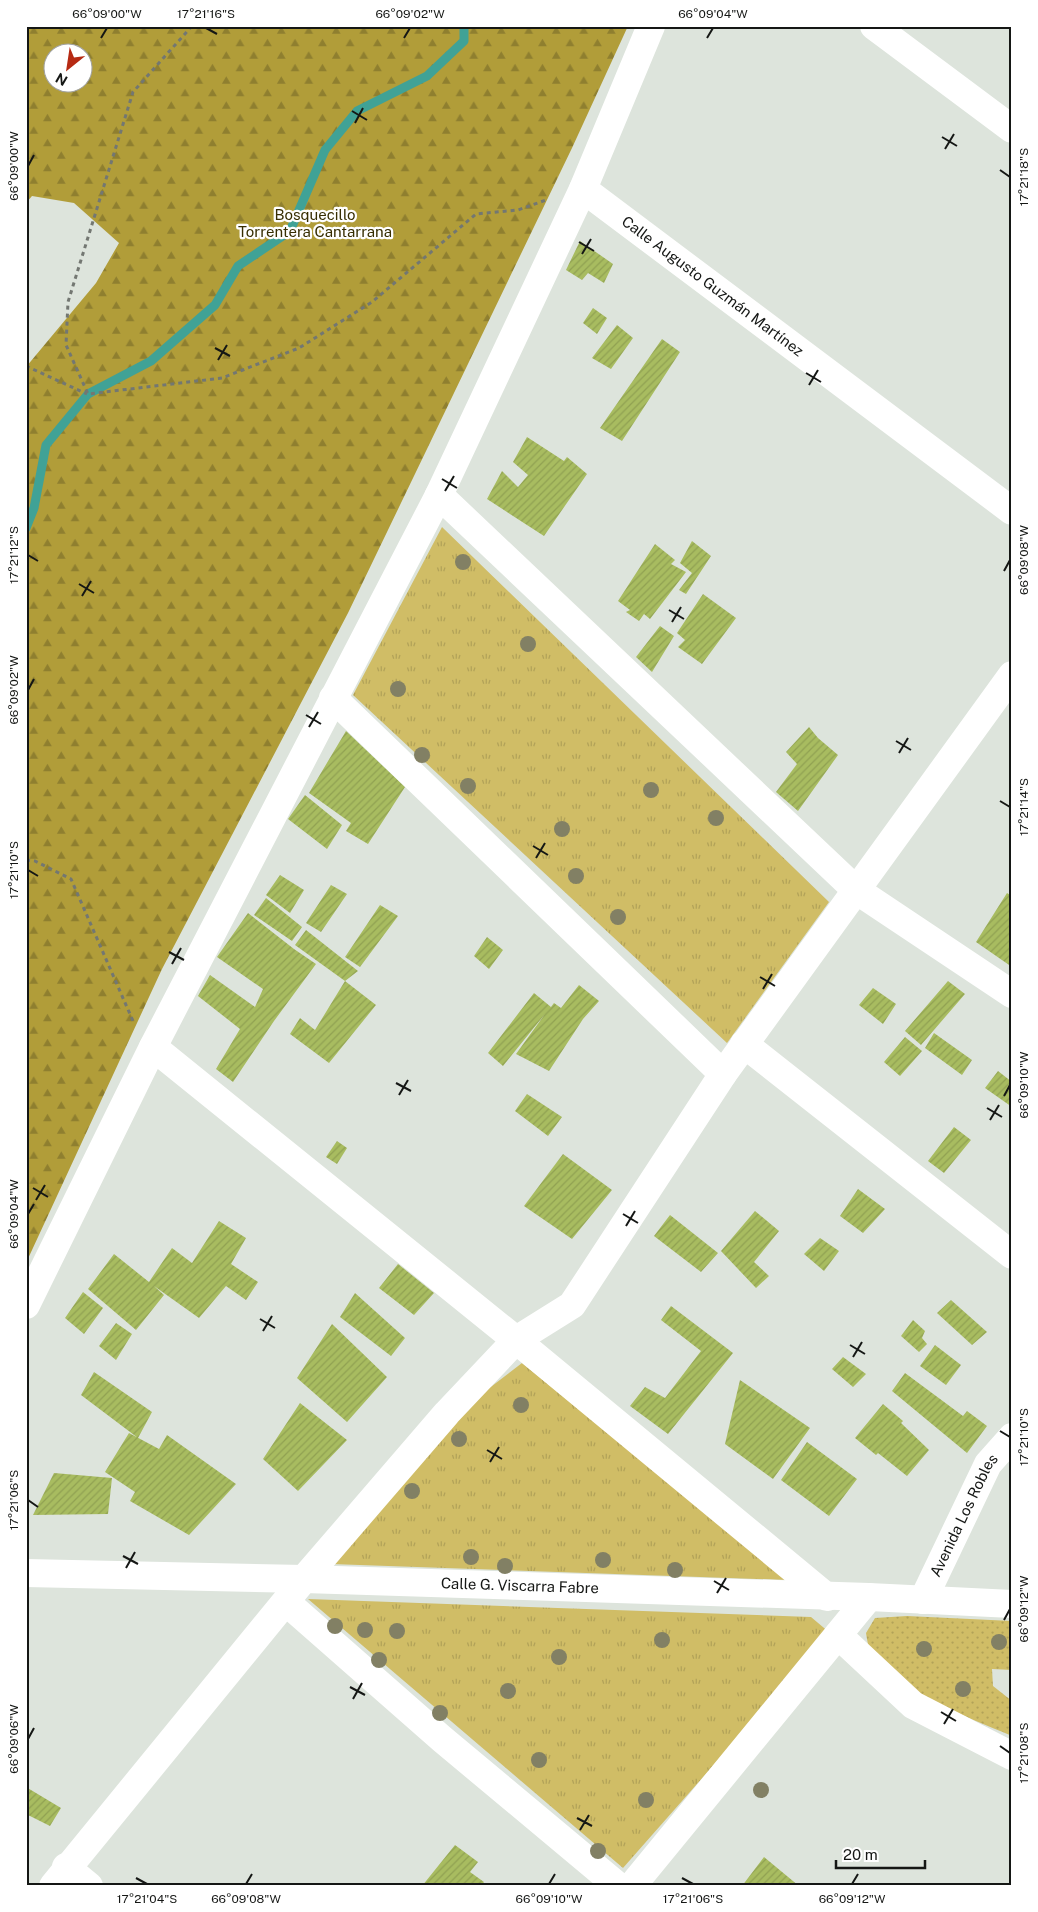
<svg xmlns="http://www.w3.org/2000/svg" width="1038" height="1912" font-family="'Public Sans',sans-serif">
  <defs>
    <pattern id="grass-dots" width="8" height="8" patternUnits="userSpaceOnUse" patternTransform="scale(1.25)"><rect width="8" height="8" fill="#d0bd66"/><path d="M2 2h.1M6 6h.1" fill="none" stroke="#b2a258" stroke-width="1.8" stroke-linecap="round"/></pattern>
    <pattern id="forest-firs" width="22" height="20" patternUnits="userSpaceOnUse" patternTransform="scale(1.25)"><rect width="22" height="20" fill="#b19d39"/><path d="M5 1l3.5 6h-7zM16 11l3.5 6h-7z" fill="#8f7f2f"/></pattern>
    <pattern id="park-tufts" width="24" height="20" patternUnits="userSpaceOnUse" patternTransform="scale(1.25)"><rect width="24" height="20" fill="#d0bd66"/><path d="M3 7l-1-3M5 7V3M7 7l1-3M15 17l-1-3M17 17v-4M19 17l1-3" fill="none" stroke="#b2a258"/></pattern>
    <pattern id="building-hatch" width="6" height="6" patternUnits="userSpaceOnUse" patternTransform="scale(1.25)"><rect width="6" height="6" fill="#a8bc60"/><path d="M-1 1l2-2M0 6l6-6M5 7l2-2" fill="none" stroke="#90a152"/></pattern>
  </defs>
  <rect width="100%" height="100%" fill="#dde4dc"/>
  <path fill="url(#grass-dots)" d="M907,1616L1012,1621V1670L992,1669L993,1686L1012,1701V1736C963,1715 906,1696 871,1651C868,1647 867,1639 866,1633L875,1618Z"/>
  <path fill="url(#forest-firs)" fill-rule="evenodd" d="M26,26H628L572,148L348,613L162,969L26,1263V367L96,283L119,243L74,203L32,196L26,203ZM52,52H82V82H52Z"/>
  <path fill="url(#park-tufts)" d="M442,527L829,902L727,1043L353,695Z
    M522,1363L789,1580L331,1564L445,1422Z
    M308,1599L811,1617L830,1633L623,1868Z"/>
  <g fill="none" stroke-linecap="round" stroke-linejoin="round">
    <path stroke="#40a296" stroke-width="9" d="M26,528L34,508L46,445L88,394L151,361L215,305L238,266L290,231L325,150L357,111L427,76L464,41V26"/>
  </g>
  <path fill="url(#building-hatch)" d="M580,241L613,264L604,283L588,273L582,280L566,270Z
    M593,308L607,318L597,334L583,323Z
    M617,325L633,338L611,369L592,358Z
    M662,339L680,352L622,441L600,428Z
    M527,437L564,461L567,457L587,474L544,536L487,499L502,471L518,487L528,475L513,462Z
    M692,541L711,556L686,594L679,590L692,573L680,563Z
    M655,544L675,560L671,564L686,572L650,619L644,614L639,621L626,612L630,610L618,601Z
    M703,594L736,618L702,664L678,647L685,640L677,633Z
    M660,626L674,636L652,672L636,657Z
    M809,727L818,738L838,755L798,811L776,792L797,764L786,752Z
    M346,731L405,787L368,844L346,831L351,823L309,793Z
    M305,795L342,825L327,849L288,819Z
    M280,875L304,890L290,913L266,895Z
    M331,885L347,894L321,932L306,923Z
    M1007,893L1012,896V967L976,942Z
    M266,898L302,927L292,941L254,915Z
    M380,905L398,916L360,967L345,957Z
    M248,913L294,949L316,964L274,1021L233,1082L216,1069L240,1029L198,996L210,975L255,1007L263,989L217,957Z
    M306,930L358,971L345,981L295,945Z
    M487,937L503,950L489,969L474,956Z
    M345,981L376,1005L329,1063L290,1034L300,1018L315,1030Z
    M948,981L965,994L921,1045L905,1031Z
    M579,985L599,1001L583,1019L549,1071L516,1054L545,1014L503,1066L488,1053L534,993L551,1007L554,1003L561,1008Z
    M873,988L896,1004L883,1024L859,1005Z
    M934,1033L972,1060L962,1075L925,1048Z
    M905,1037L922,1051L900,1076L884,1062Z
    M998,1071L1012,1082V1107L985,1088Z
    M527,1094L562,1117L548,1136L515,1111Z
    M954,1127L971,1140L944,1173L928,1161Z
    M337,1141L347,1148L337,1164L326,1157Z
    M563,1154L612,1190L572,1239L524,1206Z
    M858,1189L885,1209L863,1233L840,1216Z
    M755,1211L779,1231L754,1262L769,1276L756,1288L721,1251Z
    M670,1215L718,1253L701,1272L654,1236Z
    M219,1221L246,1238L231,1264L258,1282L246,1300L226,1286L199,1318L154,1286L164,1295L136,1330L88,1289L114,1254L149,1282L172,1248L192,1263Z
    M820,1238L839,1251L824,1271L804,1254Z
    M398,1264L434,1293L414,1315L379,1288Z
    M83,1292L103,1308L84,1334L65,1318Z
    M355,1293L405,1338L391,1356L340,1317Z
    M951,1300L987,1332L972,1345L937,1313Z
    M671,1306L733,1353L668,1434L630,1406L645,1387L665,1398L701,1351L661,1320Z
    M913,1320L925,1331L922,1338L927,1344L919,1352L901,1336Z
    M116,1323L132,1334L116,1360L99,1346Z
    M332,1324L387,1377L347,1422L297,1378Z
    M935,1345L961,1365L946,1385L920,1366Z
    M843,1357L866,1374L853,1387L832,1369Z
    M94,1372L152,1412L138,1438L81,1395Z
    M905,1373L963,1416L967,1411L987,1426L967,1453L892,1391Z
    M740,1380L810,1428L773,1479L725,1444Z
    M300,1403L347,1440L298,1491L263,1459Z
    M883,1404L903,1421L901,1423L929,1450L907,1476L878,1453L876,1455L855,1438Z
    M129,1433L159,1449L167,1435L236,1484L189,1535L130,1501L135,1492L105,1472Z
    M807,1442L857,1479L829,1516L781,1480Z
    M54,1473L112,1478L108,1514L33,1515Z
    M26,1787L61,1808L50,1826L26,1814Z
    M455,1845L478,1862L470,1872L484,1882L481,1886H422Z
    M764,1857L799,1886H742Z"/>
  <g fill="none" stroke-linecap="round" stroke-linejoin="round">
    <path stroke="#737772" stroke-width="3" stroke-dasharray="4 4" stroke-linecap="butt" d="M192,26L133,92L68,302L66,345L88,394L222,378L299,348L372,302L476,214L518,210L546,200
      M26,366L87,394
      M26,860L35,861L71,879L133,1021"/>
    <g stroke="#fff" stroke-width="28">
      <path d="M874,26L1012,129"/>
      <path id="s1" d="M583,189L1012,511"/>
      <path d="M439,495L856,890L1012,994"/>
      <path d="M333,698L723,1074"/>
      <path d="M744,1044L1012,1255"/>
      <path d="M153,1047L516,1340L827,1597"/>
      <path d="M26,1305L153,1047L439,495L583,189L651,26"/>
      <path id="s2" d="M26,1573L304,1579L869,1597L1012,1604"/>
      <path id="s3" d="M923,1600L988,1464L1012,1437"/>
      <path d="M286,1602L442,1739L618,1886"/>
      <path d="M838,1635L913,1705L1012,1756"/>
      <path d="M66,1867L89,1886"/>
      <path d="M53,1886L304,1579L447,1413L516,1340L572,1305L723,1074L1012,675"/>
      <path d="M632,1886L869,1597"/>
    </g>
  </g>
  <g fill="#828064">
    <circle cx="463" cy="562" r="8"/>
    <circle cx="528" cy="644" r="8"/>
    <circle cx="398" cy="689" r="8"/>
    <circle cx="422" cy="755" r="8"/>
    <circle cx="468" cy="786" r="8"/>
    <circle cx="651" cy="790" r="8"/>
    <circle cx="716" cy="818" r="8"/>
    <circle cx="562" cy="829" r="8"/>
    <circle cx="576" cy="876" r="8"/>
    <circle cx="618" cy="917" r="8"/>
    <circle cx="521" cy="1405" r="8"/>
    <circle cx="459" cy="1439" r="8"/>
    <circle cx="412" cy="1491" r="8"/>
    <circle cx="471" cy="1557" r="8"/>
    <circle cx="603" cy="1560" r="8"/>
    <circle cx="505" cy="1566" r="8"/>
    <circle cx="675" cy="1570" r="8"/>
    <circle cx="335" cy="1626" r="8"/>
    <circle cx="365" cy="1630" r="8"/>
    <circle cx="397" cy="1631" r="8"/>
    <circle cx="662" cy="1640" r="8"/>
    <circle cx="999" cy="1642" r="8"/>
    <circle cx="924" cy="1649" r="8"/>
    <circle cx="559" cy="1657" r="8"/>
    <circle cx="379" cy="1660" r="8"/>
    <circle cx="963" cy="1689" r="8"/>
    <circle cx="508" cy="1691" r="8"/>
    <circle cx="440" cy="1713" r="8"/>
    <circle cx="539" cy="1760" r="8"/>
    <circle cx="761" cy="1790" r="8"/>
    <circle cx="646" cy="1800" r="8"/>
    <circle cx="598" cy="1851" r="8"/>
  </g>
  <path fill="none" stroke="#151715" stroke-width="2" d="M206,28L217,34M101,38L107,28M404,38L410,28M707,38L713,28M352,111L367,120M355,123L363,108M942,137L957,146M945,149L954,134M28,166L34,155M1000,170L1010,177M579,242L594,251M582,254L591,239M215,348L230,356M218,360L227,345M806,373L821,382M809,385L818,370M442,479L457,488M445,491L454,476M28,555L38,561M1004,571L1010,560M79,584L94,593M82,596L91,581M669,610L684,619M672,622L681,607M28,690L34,679M306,715L321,724M309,727L318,712M896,741L911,750M899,753L908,738M1000,801L1010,807M533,846L548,855M536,858L545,843M28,870L38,876M169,952L184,960M172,964L181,948M760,977L775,986M763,989L772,974M396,1083L411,1091M399,1095L408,1080M1004,1096L1010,1085M987,1108L1002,1117M990,1120L999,1105M33,1188L48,1197M36,1200L45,1185M28,1214L34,1204M623,1214L638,1223M626,1226L635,1211M260,1319L275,1328M263,1331L272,1316M850,1345L865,1354M853,1357L862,1342M1000,1431L1010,1437M487,1450L502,1459M490,1462L499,1447M28,1500L38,1507M123,1556L138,1564M126,1568L135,1552M714,1581L729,1590M717,1593L726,1578M1004,1620L1010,1609M350,1687L365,1695M353,1699L362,1683M941,1712L956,1721M944,1724L953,1709M28,1739L34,1728M1000,1746L1010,1753M577,1818L592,1826M580,1830L589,1815M136,1878L147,1884M682,1878L693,1884M246,1884L252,1874M549,1884L555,1874M852,1884L858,1874"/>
  <g text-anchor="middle" stroke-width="4.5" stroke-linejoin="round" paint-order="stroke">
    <g font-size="15" fill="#372e02" stroke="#fff">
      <text x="315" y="220">Bosquecillo<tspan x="315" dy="17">Torrentera Cantarrana</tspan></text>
    </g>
    <g font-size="15" fill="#151715" stroke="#fff">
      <text dy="5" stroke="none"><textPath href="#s1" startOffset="162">Calle Augusto Guzmán Martínez</textPath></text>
      <text dy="5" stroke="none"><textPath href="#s3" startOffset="94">Avenida Los Robles</textPath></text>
      <text dy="5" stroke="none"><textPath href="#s2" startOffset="494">Calle G. Viscarra Fabre</textPath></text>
    </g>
  </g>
  <rect width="1038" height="1912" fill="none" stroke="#ffffff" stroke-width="55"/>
  <g transform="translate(68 68) rotate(210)"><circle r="24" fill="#ffffff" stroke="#a1a2a1"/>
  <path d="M0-4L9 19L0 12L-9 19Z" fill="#b62a13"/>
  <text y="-8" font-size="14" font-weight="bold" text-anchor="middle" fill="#151715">N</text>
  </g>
  <path d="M836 1860v8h89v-8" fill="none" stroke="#151715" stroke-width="2.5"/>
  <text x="843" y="1860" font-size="15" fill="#151715" stroke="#ffffff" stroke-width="4" paint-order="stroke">20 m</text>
  <rect x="28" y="28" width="982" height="1856" fill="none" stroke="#151715" stroke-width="2"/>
  <g font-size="12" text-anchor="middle" fill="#151715">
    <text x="107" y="18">66°09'00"W</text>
    <text x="206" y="18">17°21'16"S</text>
    <text x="410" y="18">66°09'02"W</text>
    <text x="713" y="18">66°09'04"W</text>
    <text transform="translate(14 166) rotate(-90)" y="4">66°09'00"W</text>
    <text transform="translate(1024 177) rotate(-90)" y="4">17°21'18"S</text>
    <text transform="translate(14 555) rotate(-90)" y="4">17°21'12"S</text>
    <text transform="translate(1024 560) rotate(-90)" y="4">66°09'08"W</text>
    <text transform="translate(14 690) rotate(-90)" y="4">66°09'02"W</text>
    <text transform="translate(1024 807) rotate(-90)" y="4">17°21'14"S</text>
    <text transform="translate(14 870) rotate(-90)" y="4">17°21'10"S</text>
    <text transform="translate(1024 1085) rotate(-90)" y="4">66°09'10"W</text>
    <text transform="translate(14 1214) rotate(-90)" y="4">66°09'04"W</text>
    <text transform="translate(1024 1437) rotate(-90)" y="4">17°21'10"S</text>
    <text transform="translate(14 1500) rotate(-90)" y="4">17°21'06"S</text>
    <text transform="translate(1024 1609) rotate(-90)" y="4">66°09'12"W</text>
    <text transform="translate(14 1739) rotate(-90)" y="4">66°09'06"W</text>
    <text transform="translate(1024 1753) rotate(-90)" y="4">17°21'08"S</text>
    <text x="147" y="1903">17°21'04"S</text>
    <text x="246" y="1903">66°09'08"W</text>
    <text x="549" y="1903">66°09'10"W</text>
    <text x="693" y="1903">17°21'06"S</text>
    <text x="852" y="1903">66°09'12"W</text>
  </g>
</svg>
